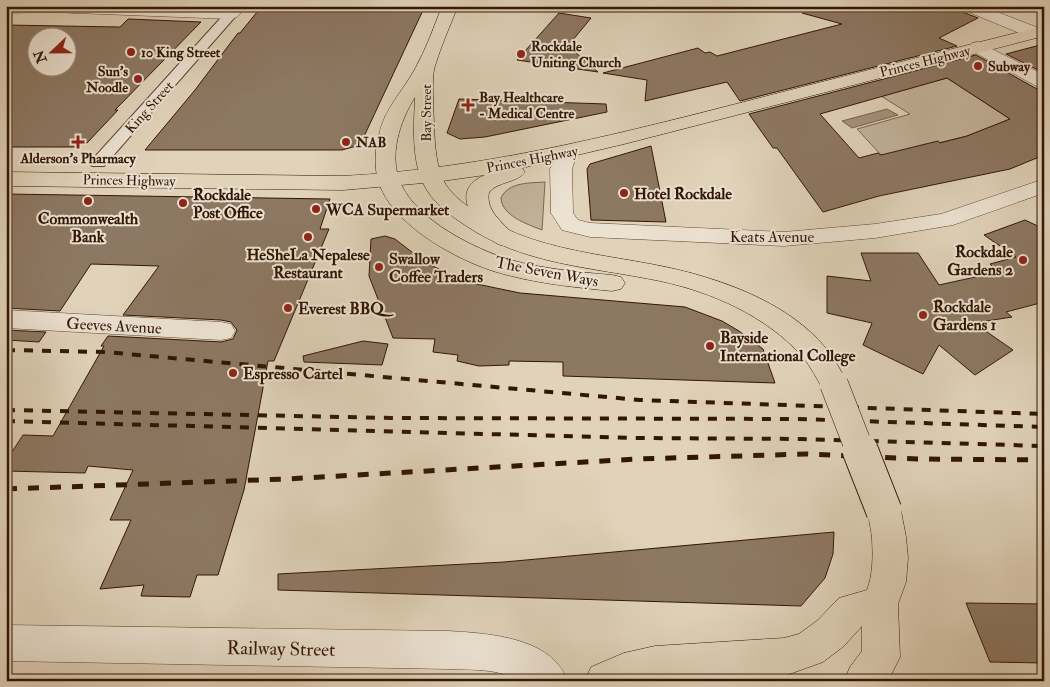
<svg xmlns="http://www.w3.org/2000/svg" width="1050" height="687" font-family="'IM FELL Double Pica',serif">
  <rect width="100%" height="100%" fill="#e1d3ba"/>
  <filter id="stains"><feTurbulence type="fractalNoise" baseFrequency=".004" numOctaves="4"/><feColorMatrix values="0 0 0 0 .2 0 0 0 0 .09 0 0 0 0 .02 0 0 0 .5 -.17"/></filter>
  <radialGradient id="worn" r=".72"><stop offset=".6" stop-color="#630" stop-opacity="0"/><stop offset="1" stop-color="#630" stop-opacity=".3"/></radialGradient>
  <path fill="#c3b39b" stroke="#7a6450" d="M947,78L1010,119L967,136L882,156L857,129L910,114L881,96Z
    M545,182L542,230C527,224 502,216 501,198C508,182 530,183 545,182Z"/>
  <path fill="#a6937c" stroke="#78614c" d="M887,109L898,115L852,128L842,121Z"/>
  <path fill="#8d7863" stroke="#321604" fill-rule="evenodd" d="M262,6H425L360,145L342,150H145L195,90L238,33H240Z
    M803,6H957L960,11L978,18L939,38L957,46L740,101L727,82L645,101L647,80L603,73L698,48L705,53L710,52L717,56L842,24L802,13Z
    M559,13L591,18L568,46L598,72L517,60Z
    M128,19L201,22L115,110H118L87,143L74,147H6V25L120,27ZM38,38H68V68H38Z
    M1044,44V73L1006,54Z
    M976,55L1037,89L1044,90V155L1010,169L879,196L823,212L777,148H773L749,114ZM947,78L1010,119L967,136L940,143L938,141L881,155L878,153L859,158L820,114Z
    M459,99L606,104L607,112L485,137L460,139L447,133Z
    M651,146L666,222L591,220L587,169L590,164Z
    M6,194L330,199L320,229H329L274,361H268L244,490L218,575H197L190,597L141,596L144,585L100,589L131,520H110L133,470L88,466L85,473L6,471V461L23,435L53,436L104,346H101L108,336L221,342L233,339L237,330L231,322L221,320L123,315L159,266L91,264L60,311L6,308Z
    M1025,220L1044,229V302L1006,312L1012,317L974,323L1013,350L975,375L939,345L923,374L863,345L872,323L827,313V276L871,281L861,253H918L939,285L998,272L990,264L1016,257L984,235Z
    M385,236L395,239L426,263L467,282L520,293L685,307L722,321L739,331L763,349L775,383L563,376V362L509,361V365L479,366L457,361L458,355L433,352L435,339L393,338L369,276L371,239Z
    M6,330L46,332L39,342L6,340Z
    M363,341L388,344L382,365L304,362L303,356Z
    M834,532L833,554L825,578L801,606L278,590V574L504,562Z
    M966,603L1044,604V663L990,662Z"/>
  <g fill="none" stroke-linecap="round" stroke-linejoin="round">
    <g stroke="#5e4532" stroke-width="2">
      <path id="pedestrian" d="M231,10L237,14L235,17L104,166H92L90,163L92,160L227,11Z"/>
    </g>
    <g stroke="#5e4532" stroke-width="1">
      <path id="minor" d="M6,6H153L227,9L230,6H247L237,17L231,19L49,12L6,13Z
        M959,6H982L1041,29L1043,33L1041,37H1029L961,9Z
        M978,42L1044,75V88L1038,87L972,51L969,47L972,43Z
        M567,147L574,149L577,153L572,169L573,213L578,220L590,223L784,232L875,224L941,214L1044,179V193L953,225L875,238L784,246L590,237L562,230L551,213L550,169L560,149Z
        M6,310L221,322L231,324L235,331L231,338L221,340L6,328Z"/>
    </g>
    <g stroke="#5e4532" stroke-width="1">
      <path id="tertiary" d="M6,625L448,631C482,633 538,636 560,667C563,670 565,676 567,681H518C500,668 470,670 448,669L6,661Z"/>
    </g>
    <g stroke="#321604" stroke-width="1">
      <path id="primary" d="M442,6H458C450,26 441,46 435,66C431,77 434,113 434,127C435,145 436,169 446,185C454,197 466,205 477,213C547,259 631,253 708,278C750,291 795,312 824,346C834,357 841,371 848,384L844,391L834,395L824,391C817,379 811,367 802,356C766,316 712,292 660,281C593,267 523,265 465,225C448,214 432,202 423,183C411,157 414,124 415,97C400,121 388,156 401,184C417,220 474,249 511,260C543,269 578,272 612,275L621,277L625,283L621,289L612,291C572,287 532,283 493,271C453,258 390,223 378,180C374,165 375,149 379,135C384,109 403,91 415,69C426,49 434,27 442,6Z
        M884,497L896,501L901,511L906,537L908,558L906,582L898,604L900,657L888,681H844L850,667L862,651V626L844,646L823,662L784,676L721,681H585L591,667L624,653L655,646L784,638L799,634L818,620L839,598L867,590C873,574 873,556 872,539C871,523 865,516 872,501Z"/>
    </g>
    <g stroke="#321604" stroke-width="1">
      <path id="trunk" d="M1044,26V36L624,144L522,168L525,172C517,183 499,181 489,192C485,213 506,224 517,239L513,244C508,245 504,247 498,244C493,242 488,235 484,231C467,212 454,188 485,175L435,182L343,190L6,186V172L343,176C477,169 603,138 732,105C836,78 940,52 1044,26Z"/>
    </g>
    <use href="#pedestrian" fill="#ece2d2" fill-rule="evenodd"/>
    <use href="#minor" fill="#ece2d2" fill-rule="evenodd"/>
    <use href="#tertiary" fill="#ece2d2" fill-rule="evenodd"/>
    <use href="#primary" fill="#e1d3ba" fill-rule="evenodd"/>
    <use href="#trunk" fill="#e1d3ba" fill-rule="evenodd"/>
    <path stroke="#321604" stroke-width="4" stroke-dasharray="9 9" stroke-linecap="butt" d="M6,350L105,352L640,400L1044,414
      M6,410L392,418L798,419L1044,427
      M6,421L635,438L802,439L1044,446"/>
    <path stroke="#321604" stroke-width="5" stroke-dasharray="11 11" stroke-linecap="butt" d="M6,489L286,479L637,459L807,454L918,459L1044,460"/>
    <g stroke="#321604" stroke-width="29" stroke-linecap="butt">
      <path id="primary-bridge-far1" d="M834,384L860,451"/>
    </g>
    <g stroke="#321604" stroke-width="37" stroke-linecap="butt">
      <path id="primary-bridge" d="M860,450L884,511"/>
    </g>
    <use href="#primary-bridge-far1" stroke="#e1d3ba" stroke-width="28"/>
    <use href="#primary-bridge" stroke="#e1d3ba" stroke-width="35"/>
  </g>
  <g fill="#8f2418" stroke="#ece2d2" stroke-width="2">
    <circle cx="131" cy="52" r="5"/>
    <circle cx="521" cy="54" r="5"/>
    <circle cx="978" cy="66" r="5"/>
    <circle cx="138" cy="79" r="5"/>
    <path d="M465.5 97.5h5v5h5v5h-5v5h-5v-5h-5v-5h5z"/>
    <path d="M75.5 134.5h5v5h5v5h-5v5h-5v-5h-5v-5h5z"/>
    <circle cx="346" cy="142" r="5"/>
    <circle cx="624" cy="193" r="5"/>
    <circle cx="88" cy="201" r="5"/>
    <circle cx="183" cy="203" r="5"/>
    <circle cx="316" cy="209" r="5"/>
    <circle cx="308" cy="237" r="5"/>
    <circle cx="1023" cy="260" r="5"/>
    <circle cx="379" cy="267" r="5"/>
    <circle cx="288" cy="308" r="5"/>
    <circle cx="923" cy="315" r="5"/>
    <circle cx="710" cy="346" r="5"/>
    <circle cx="233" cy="373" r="5"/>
  </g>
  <g text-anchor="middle" stroke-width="4" stroke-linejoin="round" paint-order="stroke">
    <g font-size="14" font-weight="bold" fill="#321604" stroke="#ece2d2" text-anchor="start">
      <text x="531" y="51">Rockdale<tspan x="531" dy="16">Uniting Church</tspan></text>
      <text x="141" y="57">10 King Street</text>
      <text x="988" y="71">Subway</text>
      <text x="128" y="76" text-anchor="end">Sun's<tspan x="128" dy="16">Noodle</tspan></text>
      <text x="479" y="102">Bay Healthcare<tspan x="479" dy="16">- Medical Centre</tspan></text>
      <text x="356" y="147">NAB</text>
      <text x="78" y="163" text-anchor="middle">Alderson's Pharmacy</text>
    </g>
    <g font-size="14" fill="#321604" stroke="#ece2d2">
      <text transform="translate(925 61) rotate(-14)" y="5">Princes Highway</text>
      <text transform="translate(149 107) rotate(-48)" y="5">King Street</text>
      <text transform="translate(426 113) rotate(-90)" y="5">Bay Street</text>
      <text transform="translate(532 159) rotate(-11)" y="5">Princes Highway</text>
      <text transform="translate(129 180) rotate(1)" y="5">Princes Highway</text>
    </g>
    <g font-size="16" font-weight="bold" fill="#321604" stroke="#ece2d2" text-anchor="start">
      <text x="634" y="199">Hotel Rockdale</text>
      <text x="193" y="200">Rockdale<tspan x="193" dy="18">Post Office</tspan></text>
      <text x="326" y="215">WCA Supermarket</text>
      <text x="88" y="224" text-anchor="middle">Commonwealth<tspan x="88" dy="18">Bank</tspan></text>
      <text x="1013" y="257" text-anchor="end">Rockdale<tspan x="1013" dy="18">Gardens 2</tspan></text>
      <text x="308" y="260" text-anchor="middle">HeSheLa Nepalese<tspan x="308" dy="18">Restaurant</tspan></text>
      <text x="389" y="264">Swallow<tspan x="389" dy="18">Coffee Traders</tspan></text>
      <text x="933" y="312">Rockdale<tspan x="933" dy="18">Gardens 1</tspan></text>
      <text x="298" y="314">Everest BBQ</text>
      <text x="720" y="343">Bayside<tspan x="720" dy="18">International College</tspan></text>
      <text x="243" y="379">Espresso Cartel</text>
    </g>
    <g font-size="16" fill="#321604" stroke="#ece2d2">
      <text x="772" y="242">Keats Avenue</text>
      <text transform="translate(547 271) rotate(11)" y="6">The Seven Ways</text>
      <text transform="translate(114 325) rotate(3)" y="6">Geeves Avenue</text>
    </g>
    <g font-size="19" fill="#321604" stroke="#ece2d2">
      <text transform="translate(281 648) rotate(1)" y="7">Railway Street</text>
    </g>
  </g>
  <rect width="1050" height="687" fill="none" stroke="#e1d3ba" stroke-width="25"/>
  <rect x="8" y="8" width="1035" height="672" fill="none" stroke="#321604" stroke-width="2.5"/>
  <rect x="12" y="12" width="1025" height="662" fill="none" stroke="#321604"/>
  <g transform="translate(52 52) rotate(248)"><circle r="24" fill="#ece2d2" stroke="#a29080"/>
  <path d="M0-4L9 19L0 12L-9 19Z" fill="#8f2418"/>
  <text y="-8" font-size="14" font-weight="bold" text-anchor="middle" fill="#321604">N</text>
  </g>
  <rect width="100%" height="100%" filter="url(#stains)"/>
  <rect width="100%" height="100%" fill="url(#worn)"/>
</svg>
